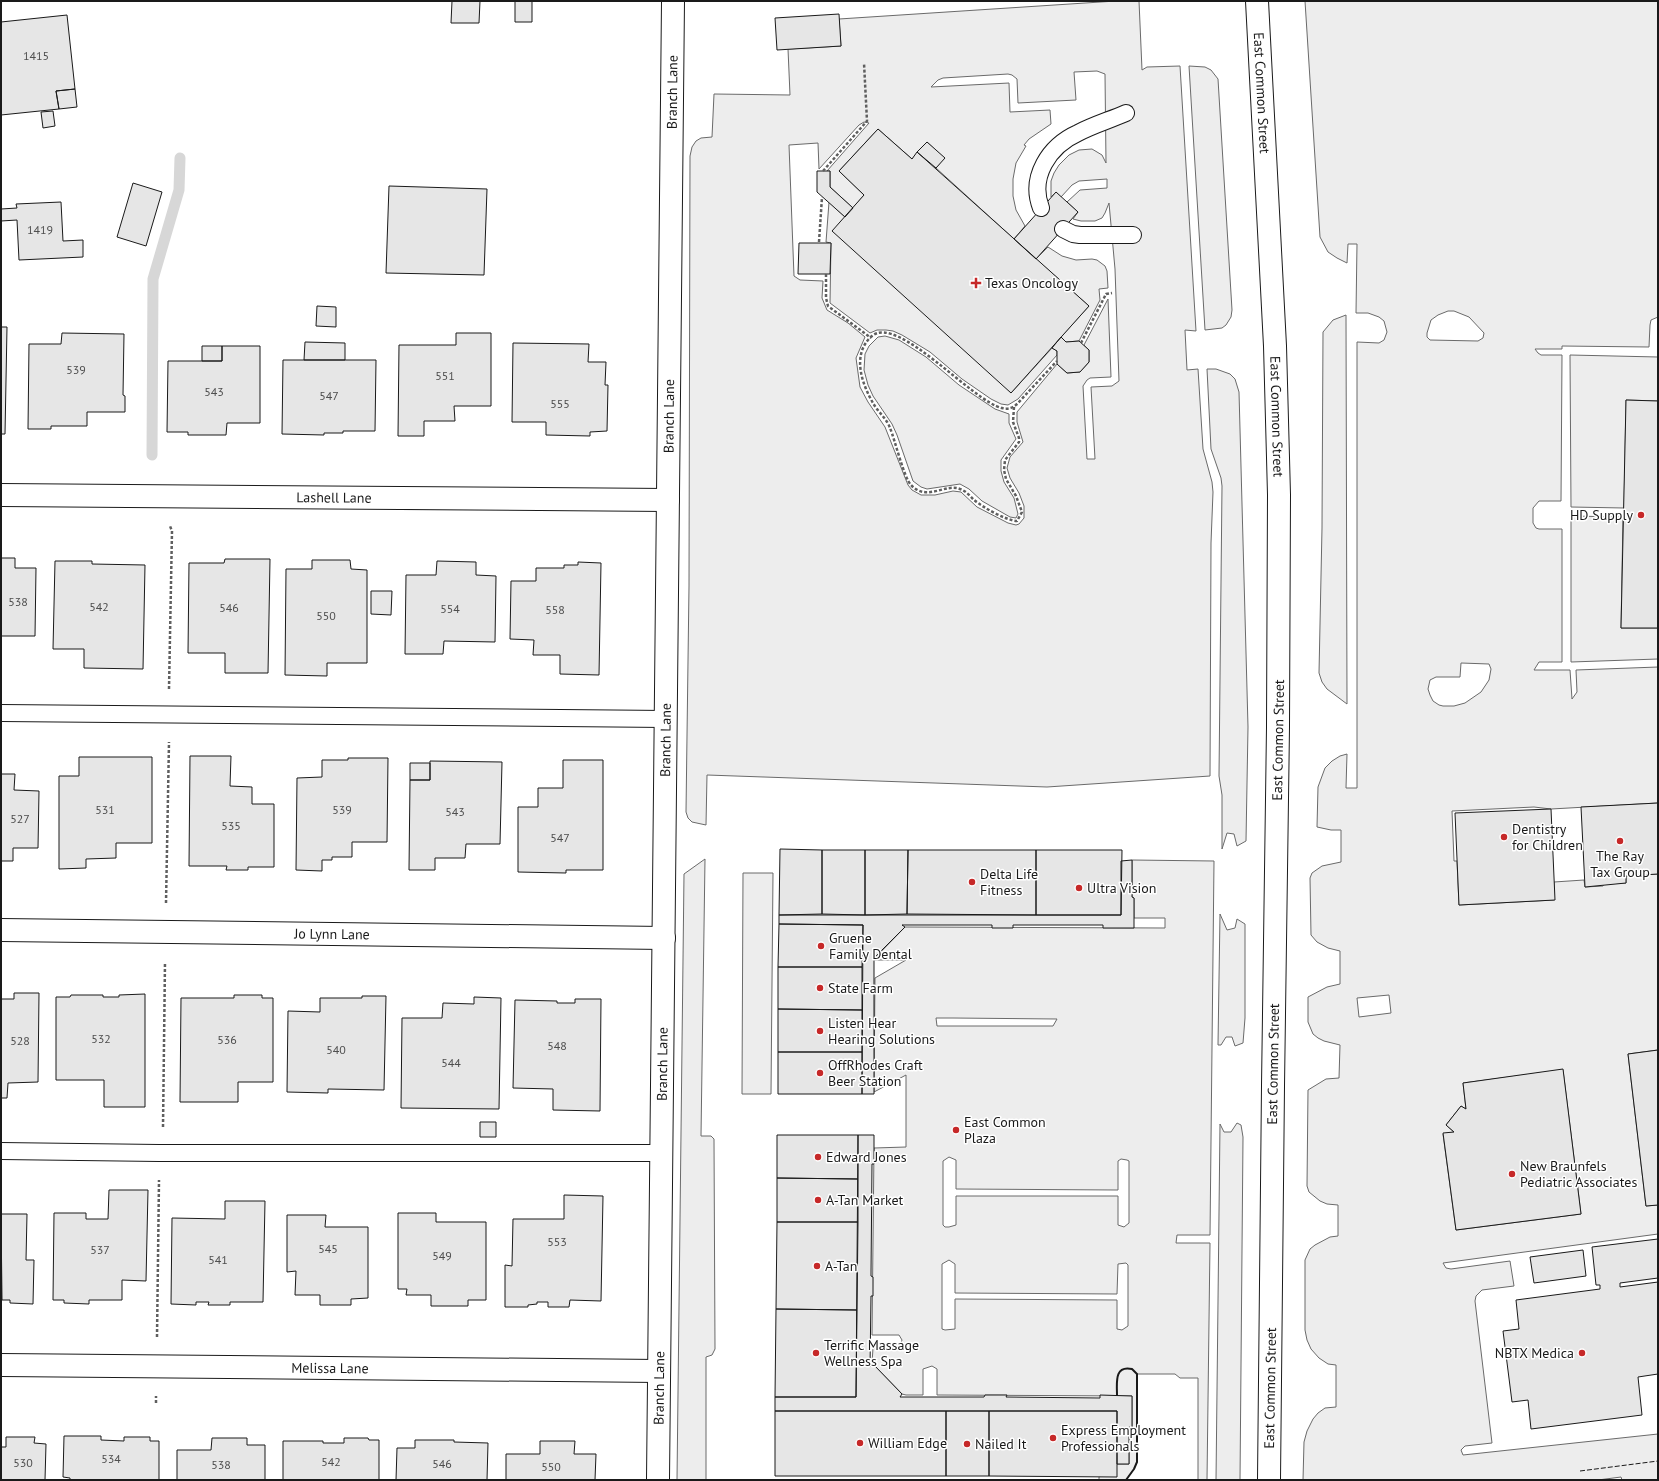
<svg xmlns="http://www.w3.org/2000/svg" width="1659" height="1481" font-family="'PT Sans',sans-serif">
  <rect width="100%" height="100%" fill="#fff"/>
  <path fill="#ededed" stroke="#6a6a6a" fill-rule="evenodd" d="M1116,1H1139L1142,70L1147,67L1180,66L1196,331L1185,330L1187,370L1198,369L1203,449L1212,482L1213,492L1211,543L1210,776L1047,787L707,775L706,825L692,822L688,818L686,812L689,586L690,156L692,147L696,141L701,138L712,137L714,94L790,95L788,49L841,46L839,19ZM1097,71L1105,74L1106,163L1102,155L1092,149L1079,150L1069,155L1059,165L1054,173L1051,181V197L1056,192L1061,197L1072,185L1079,181L1107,179V188L1080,190L1067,202L1078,212L1073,219L1081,221H1095L1102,218L1105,213L1109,203L1115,269L1119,381L1112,386L1091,387L1095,459H1087L1083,386L1087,380L1090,378L1111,377L1108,299L1084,345L1089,350V362L1080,372L1067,373L1057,364L1017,412V422L1023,442L1010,457L1007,468L1010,478L1019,493L1024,506V518L1019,524L1016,525L1008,523L977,507L961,492L953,491L935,495H921L912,490L908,485L885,427L868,402L860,387L856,358L865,337L848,323L827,310L822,298L823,281L800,280L794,276L789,145L818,143L819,169L859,125L864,122L869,123L827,171H830V187L853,208L864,195L839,171L878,129L912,159L927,142L944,158L936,168L1014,239L1025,226L1016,210L1013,196V179L1016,163L1026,146L1024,145L1029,139L1051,124L1050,110L1010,112L1009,83L931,87L938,80L943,78L1008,74L1012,75L1017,79L1018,103L1076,100L1074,72Z
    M1305,1H1658V317L1651,320L1650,325L1649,347L1562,346V349H1535L1538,353L1541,355H1562L1561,501H1539L1533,508V523L1536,528L1539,529H1562V662H1539L1534,670H1570L1572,699L1577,692L1576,670L1658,667V803L1551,809L1534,807L1452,811L1454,861H1457L1459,905L1554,900V882L1584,880L1585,887L1603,886L1604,884L1626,883V876L1658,874V1050L1628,1054L1646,1206L1658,1205V1234L1443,1263L1446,1268L1451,1269L1510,1261L1514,1286L1482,1290L1476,1296L1475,1301L1492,1443L1465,1446L1461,1450L1463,1455L1658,1434V1480H1622L1621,1477L1598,1480H1303L1304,1442L1307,1431L1313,1419L1318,1413L1325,1408L1336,1407V1365L1328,1364L1319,1358L1311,1349L1307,1340L1305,1330V1260L1310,1249L1315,1245L1330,1237L1338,1236V1205L1327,1204L1320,1201L1309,1192L1307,1186L1308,1090L1326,1079L1339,1078L1340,1045L1324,1041L1318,1038L1313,1034L1308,1022V997L1327,987L1340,984V951L1328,948L1317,942L1311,935L1310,878L1312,873L1322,866L1341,862V830H1331L1317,827L1318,787L1325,768L1332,761L1340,756L1347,754L1346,788H1357V342L1379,343L1384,340L1387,332L1384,321L1379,317L1368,313H1356L1357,244H1348L1347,263L1337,258L1328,252L1320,237ZM1448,311H1454L1469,317L1484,333L1483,338L1478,341L1430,340L1427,337V333L1431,320L1438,315ZM1461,663L1489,664L1491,669L1489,680L1481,692L1465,703L1454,706H1443L1439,705L1433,701L1430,695L1428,689L1430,680L1436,677H1460ZM1389,995L1391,1013L1359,1017L1357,998ZM1563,1070L1581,1214L1456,1230L1443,1134L1454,1132L1446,1125L1461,1106L1466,1109L1463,1083Z
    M1189,66L1205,67L1211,70L1218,79L1232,310L1231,317L1226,325L1222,328L1205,330Z
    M829,202L845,217L1011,393L1052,348L1057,351V355L1018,399L1008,405L1001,404L991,399L962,379L930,352L902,335L893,331L886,330H877L870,333L830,303L831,243L826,242Z
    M1048,247L1062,256L1076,260L1092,259L1097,260L1105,266L1107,271L1108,288L1099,289L1100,300L1079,341L1066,342L1061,337L1089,306L1036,259Z
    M1346,315L1347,704L1327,689L1322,682L1319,673L1322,528L1323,332L1333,320Z
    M885,336L899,340L926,357L959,385L995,409L1009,414V423L1016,439L1001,460V471L1004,482L1014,498L1018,514L1016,518L1010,517L982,501L969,489L960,484L927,489L921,487L913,481L897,435L892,424L873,396L868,385L864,370L865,354L869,346L878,337Z
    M1570,355L1658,357V401L1626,400L1624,508L1571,507Z
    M1207,369H1216L1230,374L1235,379L1239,392L1248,727L1246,841L1237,846L1234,834L1227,833L1222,849V795L1219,776L1222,486L1221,478L1211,449Z
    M1571,516L1623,517L1621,628H1658V659L1571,662Z
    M705,859L701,1136H711L714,1139L715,1349L712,1355L706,1357V1480H677L684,874Z
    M1132,860L1214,861L1210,1235H1177L1176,1243H1210L1207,1480H1198V1378H1180L1175,1374H1137V1462L1134,1469L1126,1480H1099V1477L1117,1464H1129V1427H1132V1396L937,1395V1369L932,1366L923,1369V1395H906L902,1394L872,1363L873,1348H899L901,1343L902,1340L899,1335H872L874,1148L906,1147V1075L874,1092L875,978L906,960H873L905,927L1165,928V918H1134V898L1132,897ZM936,1018H953L1057,1019L1053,1026H937ZM949,1157L956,1160V1189L1118,1190V1161L1121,1159L1127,1160L1129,1161V1223L1124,1227L1118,1225V1196H956V1225L949,1227H945L943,1225V1161ZM949,1260L955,1264V1293L1117,1294L1118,1264L1126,1263L1128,1265V1326L1122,1330L1117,1329V1300L955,1299V1329L945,1330L942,1329V1264Z
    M743,873H773L771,1094H742Z
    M1220,914L1227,930L1235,928L1237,919L1245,924V1018L1243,1043L1235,1046L1232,1037H1226L1221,1045H1218Z
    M1237,1123L1241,1125L1243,1137L1240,1480H1216L1220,1124L1224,1132H1231Z"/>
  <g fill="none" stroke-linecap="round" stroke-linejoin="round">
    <path stroke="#d7d7d7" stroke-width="11" d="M152,455L153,279L179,190L180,158"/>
  </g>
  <path fill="#e6e6e6" stroke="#1a1a1a" d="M452,1H480L479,23H451Z
    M515,1H532V22H515Z
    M839,14L841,46L777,50L775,18Z
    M67,15L75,89L56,91L59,109L1,115V22Z
    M75,89L77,107L59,109L56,91Z
    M53,111L55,126L43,128L41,112Z
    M878,129L912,159L917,152L1089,306L1011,393L832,231L864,195L839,171Z
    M927,142L945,158L936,168L917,152Z
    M817,171H830V187L853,208L845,217L817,192Z
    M133,183L162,192L146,246L117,237Z
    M389,186L487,189L484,275L386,273Z
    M1056,192L1078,212L1036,259L1014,239Z
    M61,202L63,241L83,240V257L19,260L17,220L1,221V209L17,208L16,204Z
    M799,243H831L830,274H798Z
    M317,306L336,307V327L316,326Z
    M1,327H7L5,434H1Z
    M62,333L124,334L123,395L125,396V412H87V426H51V429H28L29,344H61Z
    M456,333H491V406H454L455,421H424V436H398L399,345H456Z
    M1061,337L1066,342L1079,341L1089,350V362L1080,372L1067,373L1057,364V351L1052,348Z
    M305,342L345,343V360H304Z
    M513,343L589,344L588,362H606L605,385H608L607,431L590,432V436L546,435V422H512Z
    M202,346H222V361H202Z
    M222,346H260V423H227L226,435H188V432H167L168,361H222Z
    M283,360H376L375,431H343V433H324V435L282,434Z
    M1626,400L1658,401V628H1621Z
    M1,558H15V568H36L35,636H1Z
    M225,559H270L268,673H225V653H188L189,563H224Z
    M312,560H350L351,569L367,570V663H327V676L285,675L286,569H312Z
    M55,561H92V564L145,565L143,669L84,668V649H53Z
    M437,561L476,562V575L496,576L495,642L444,641L443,654H405L406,575H436Z
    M578,562L601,563L599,675L560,674V655H533L534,640L510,639L511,581H536V568H564V565H578Z
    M371,591H392L391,615L371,614Z
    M190,756H231L230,786L252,787V804H274V867H248V870H226L227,866H189Z
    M79,757H152V843H116V858L86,859V868L59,869V776H79Z
    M348,758H388L387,842H352V857H332V860H322V871L296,870L297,778L322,777V760H348Z
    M563,760H603V870H566V873L518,872V807H538V788H563Z
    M430,761L502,762L500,844H466L465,858H435V870H409L410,780H430Z
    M410,763H430V780H410Z
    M1,774H15L14,790L39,791L38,848H13V861H1Z
    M1658,803V874L1626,876V883L1585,887L1581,807Z
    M1551,809L1555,900L1459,905L1455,813Z
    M780,849L822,850V914L779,915Z
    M822,850H865V915L822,914Z
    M865,850H908L907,914L865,915Z
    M908,850H1036V915L907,914Z
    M1036,850H1122L1121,915H1036Z
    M1132,860V897L1134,898V928H1103V925H1013V928H992V925H902L905,927L875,957L874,954V1094H862L863,925L779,924V915H1121V861Z
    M779,924L863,925L862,967H778Z
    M778,967H862V1010L778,1009Z
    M14,993H39L38,1082L8,1083L7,1098H1V999H14Z
    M145,994V1107H104V1080H56V997H70L71,995H103V997H119V995Z
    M234,995H262V998H273V1082H238V1102H180L181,998H234Z
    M362,996H386L384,1090L328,1089V1093L287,1092L288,1011L320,1012V998H362Z
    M474,997L501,998L499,1109L401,1108L402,1018H442L443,1003L474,1004Z
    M575,999H601L600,1111L553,1110V1089L513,1088L515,1000L557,1001V1003H575Z
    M778,1009L862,1010V1052H778Z
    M1658,1050V1205L1646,1206L1628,1054Z
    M778,1052H862V1094H778Z
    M1563,1069L1581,1214L1456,1230L1443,1133L1454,1132L1446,1125L1461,1106L1466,1109L1463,1083Z
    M480,1122H496V1137H480Z
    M777,1135H858V1179L777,1178Z
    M858,1135H874V1164H872L871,1276L873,1277V1296H871L870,1367L873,1364L902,1394L900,1397H984L985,1395H1007L1006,1397L1100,1398V1395L1132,1396V1428L1129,1427V1464H1117V1411H775V1397H856Z
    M777,1178L858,1179V1222H777Z
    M109,1190H148L146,1281L122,1280V1300H89V1304L64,1303V1300H53L54,1213H86V1219H108Z
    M564,1195L603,1196L601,1301L570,1300L569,1307H548V1302H537V1304L528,1305V1307H505V1265L512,1266L513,1219H564Z
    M225,1201H265L263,1302H230V1305H208L209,1302H196V1305L171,1304L172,1218L225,1219Z
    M398,1213H436V1222H486V1300H468V1306H431V1295H406L407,1289H398Z
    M1,1214H27L26,1260H34L33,1304L10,1303V1300H2Z
    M287,1215H326L325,1227H368V1298L351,1299V1305H320V1295H295L296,1271L287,1272Z
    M777,1222H858L857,1310L776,1309Z
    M1658,1239V1278L1620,1283V1287L1658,1282V1374L1638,1377L1642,1415L1531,1429L1528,1400L1512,1402L1503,1331L1519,1329L1516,1300L1600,1289V1285H1596L1592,1247Z
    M1583,1250L1586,1276L1534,1283L1530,1257Z
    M776,1309L857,1310L856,1397H775Z
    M775,1411H946V1476H775Z
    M946,1411H989V1476H946Z
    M989,1411H1117V1477L989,1476Z
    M64,1436H101V1440L124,1441V1437H150V1441H159V1480H70V1478L63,1477Z
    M6,1437H35L34,1443L46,1444L45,1480H1V1447H6Z
    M212,1438H247V1445H265V1480H177V1450H211Z
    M344,1438H368L369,1440H379V1480H283V1441H323V1443H344Z
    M415,1440H454V1442L488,1443L487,1480H396L397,1448H415Z
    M540,1441H575L574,1454H596L595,1480H506V1454H540Z"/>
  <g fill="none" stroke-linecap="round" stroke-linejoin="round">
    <g stroke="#1a1a1a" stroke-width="18">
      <path id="lane" d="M1041,208C1029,177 1049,146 1078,133C1093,125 1110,120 1126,113
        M1063,229L1073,234L1080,235H1133
        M1,713L666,719
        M1,1151L159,1153H661"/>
    </g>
    <g stroke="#1a1a1a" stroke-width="24">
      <g id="street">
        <path id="s1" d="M1,495L668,500"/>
        <path id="s2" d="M1,930L664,938"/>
        <path id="s3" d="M1,1365L659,1371"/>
        <path id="s4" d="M658,1480L673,1"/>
      </g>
    </g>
    <g stroke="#1a1a1a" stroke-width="24">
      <g id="secondary">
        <path id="s5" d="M1257,1L1275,346L1279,495L1278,727L1273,1086L1269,1480"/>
      </g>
    </g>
    <path stroke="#5f5f5f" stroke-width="2.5" stroke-dasharray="3 2" stroke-linecap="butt" d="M823,171L867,121L864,63
      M819,242L822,197
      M826,274V298L828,306L871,338
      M1081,343L1106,294L1112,293
      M1014,407L1013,422L1019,438V442L1005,460L1004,470L1006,479L1016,496L1022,512L1017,521C1005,520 984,508 974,500C970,496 966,491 960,489C945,483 927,502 911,485C904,478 895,440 890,428C887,419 878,412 873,403C862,384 851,354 872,336C898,314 973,402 1002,408C1009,410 1014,407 1018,403L1057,361
      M169,689L172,531L170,526
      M166,903L169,742
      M163,1127L165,962
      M157,1337L159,1180
      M156,1403V1396"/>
    <use href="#lane" stroke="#fff" stroke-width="16"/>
    <use href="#street" stroke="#fff" stroke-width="22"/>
    <use href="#secondary" stroke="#fff" stroke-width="22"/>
    <path stroke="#1a1a1a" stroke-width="1" stroke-dasharray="5 2" stroke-linecap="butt" d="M1580,1471L1658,1461"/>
    <path stroke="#1a1a1a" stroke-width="2" d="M1117,1395C1117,1383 1114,1365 1132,1369L1137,1374V1462L1134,1469L1126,1480"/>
  </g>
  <g fill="#c62828" stroke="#fff" stroke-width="1.5">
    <path d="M974 277h4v4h4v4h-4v4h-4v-4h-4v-4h4z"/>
    <circle cx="1641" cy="515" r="4"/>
    <circle cx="1504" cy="837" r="4"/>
    <circle cx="1620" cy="841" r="4"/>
    <circle cx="972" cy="882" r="4"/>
    <circle cx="1079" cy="888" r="4"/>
    <circle cx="821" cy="946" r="4"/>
    <circle cx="820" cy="988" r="4"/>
    <circle cx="820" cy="1031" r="4"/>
    <circle cx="820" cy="1073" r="4"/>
    <circle cx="956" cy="1130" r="4"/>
    <circle cx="818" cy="1157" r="4"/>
    <circle cx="1512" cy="1174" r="4"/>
    <circle cx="818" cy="1200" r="4"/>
    <circle cx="817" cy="1266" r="4"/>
    <circle cx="816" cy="1353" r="4"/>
    <circle cx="1582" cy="1353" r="4"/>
    <circle cx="1053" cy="1438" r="4"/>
    <circle cx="860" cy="1443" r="4"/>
    <circle cx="967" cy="1444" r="4"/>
  </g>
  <g text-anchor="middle" stroke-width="3" stroke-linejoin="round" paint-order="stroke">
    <g font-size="12" fill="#4d4d4d">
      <text x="36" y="60">1415</text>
      <text x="40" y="234">1419</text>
      <text x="76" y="374">539</text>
      <text x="445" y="380">551</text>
      <text x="214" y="396">543</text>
      <text x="329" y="400">547</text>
      <text x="560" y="408">555</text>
      <text x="18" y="606">538</text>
      <text x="99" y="611">542</text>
      <text x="229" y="612">546</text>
      <text x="450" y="613">554</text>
      <text x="555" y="614">558</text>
      <text x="326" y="620">550</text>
      <text x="105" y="814">531</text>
      <text x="342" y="814">539</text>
      <text x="455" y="816">543</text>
      <text x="20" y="823">527</text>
      <text x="231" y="830">535</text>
      <text x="560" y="842">547</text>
      <text x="101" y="1043">532</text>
      <text x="227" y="1044">536</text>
      <text x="20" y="1045">528</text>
      <text x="557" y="1050">548</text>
      <text x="336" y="1054">540</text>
      <text x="451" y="1067">544</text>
      <text x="557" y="1246">553</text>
      <text x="328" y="1253">545</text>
      <text x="100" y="1254">537</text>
      <text x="442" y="1260">549</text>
      <text x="218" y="1264">541</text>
      <text x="111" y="1463">534</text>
      <text x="331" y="1466">542</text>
      <text x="23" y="1467">530</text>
      <text x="442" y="1468">546</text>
      <text x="221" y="1469">538</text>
      <text x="551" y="1471">550</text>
    </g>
    <g font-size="14" fill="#1a1a1a" stroke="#fff">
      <text dy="5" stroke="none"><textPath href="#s4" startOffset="1388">Branch Lane</textPath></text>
      <text dy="5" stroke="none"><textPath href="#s5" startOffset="92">East Common Street</textPath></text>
      <text dy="5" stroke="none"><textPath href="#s5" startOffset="416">East Common Street</textPath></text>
      <text dy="5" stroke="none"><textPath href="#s4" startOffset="1064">Branch Lane</textPath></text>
      <text dy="5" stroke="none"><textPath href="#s1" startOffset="333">Lashell Lane</textPath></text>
      <text transform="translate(1278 740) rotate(-89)" y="5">East Common Street</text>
      <text dy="5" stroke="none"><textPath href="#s4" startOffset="740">Branch Lane</textPath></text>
      <text dy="5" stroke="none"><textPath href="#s2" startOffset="331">Jo Lynn Lane</textPath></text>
      <text dy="5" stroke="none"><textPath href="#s4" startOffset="416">Branch Lane</textPath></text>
      <text transform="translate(1273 1064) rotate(-89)" y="5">East Common Street</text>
      <text dy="5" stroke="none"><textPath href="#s3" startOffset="329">Melissa Lane</textPath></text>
      <text dy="5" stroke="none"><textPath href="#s4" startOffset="92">Branch Lane</textPath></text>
      <text transform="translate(1270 1388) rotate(-89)" y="5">East Common Street</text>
    </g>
    <g font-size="14" fill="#1a1a1a" stroke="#fff" text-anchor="start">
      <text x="985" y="288">Texas Oncology</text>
      <text x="1633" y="520" text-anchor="end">HD Supply</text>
      <text x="1512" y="834">Dentistry<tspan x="1512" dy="16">for Children</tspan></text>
      <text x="1620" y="861" text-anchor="middle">The Ray<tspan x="1620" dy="16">Tax Group</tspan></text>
      <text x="980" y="879">Delta Life<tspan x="980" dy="16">Fitness</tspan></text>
      <text x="1087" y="893">Ultra Vision</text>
      <text x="829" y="943">Gruene<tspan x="829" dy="16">Family Dental</tspan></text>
      <text x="828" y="993">State Farm</text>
      <text x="828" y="1028">Listen Hear<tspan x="828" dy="16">Hearing Solutions</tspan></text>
      <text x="828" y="1070">OffRhodes Craft<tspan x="828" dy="16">Beer Station</tspan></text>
      <text x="964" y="1127">East Common<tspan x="964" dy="16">Plaza</tspan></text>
      <text x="826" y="1162">Edward Jones</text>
      <text x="1520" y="1171">New Braunfels<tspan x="1520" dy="16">Pediatric Associates</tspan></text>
      <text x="826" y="1205">A-Tan Market</text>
      <text x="825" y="1271">A-Tan</text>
      <text x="824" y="1350">Terrific Massage<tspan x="824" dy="16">Wellness Spa</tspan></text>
      <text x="1574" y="1358" text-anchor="end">NBTX Medica</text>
      <text x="1061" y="1435">Express Employment<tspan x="1061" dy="16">Professionals</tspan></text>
      <text x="868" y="1448">William Edge</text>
      <text x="975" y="1449">Nailed It</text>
    </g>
  </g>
  <rect width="1659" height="1481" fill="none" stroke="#1a1a1a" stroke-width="4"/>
</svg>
